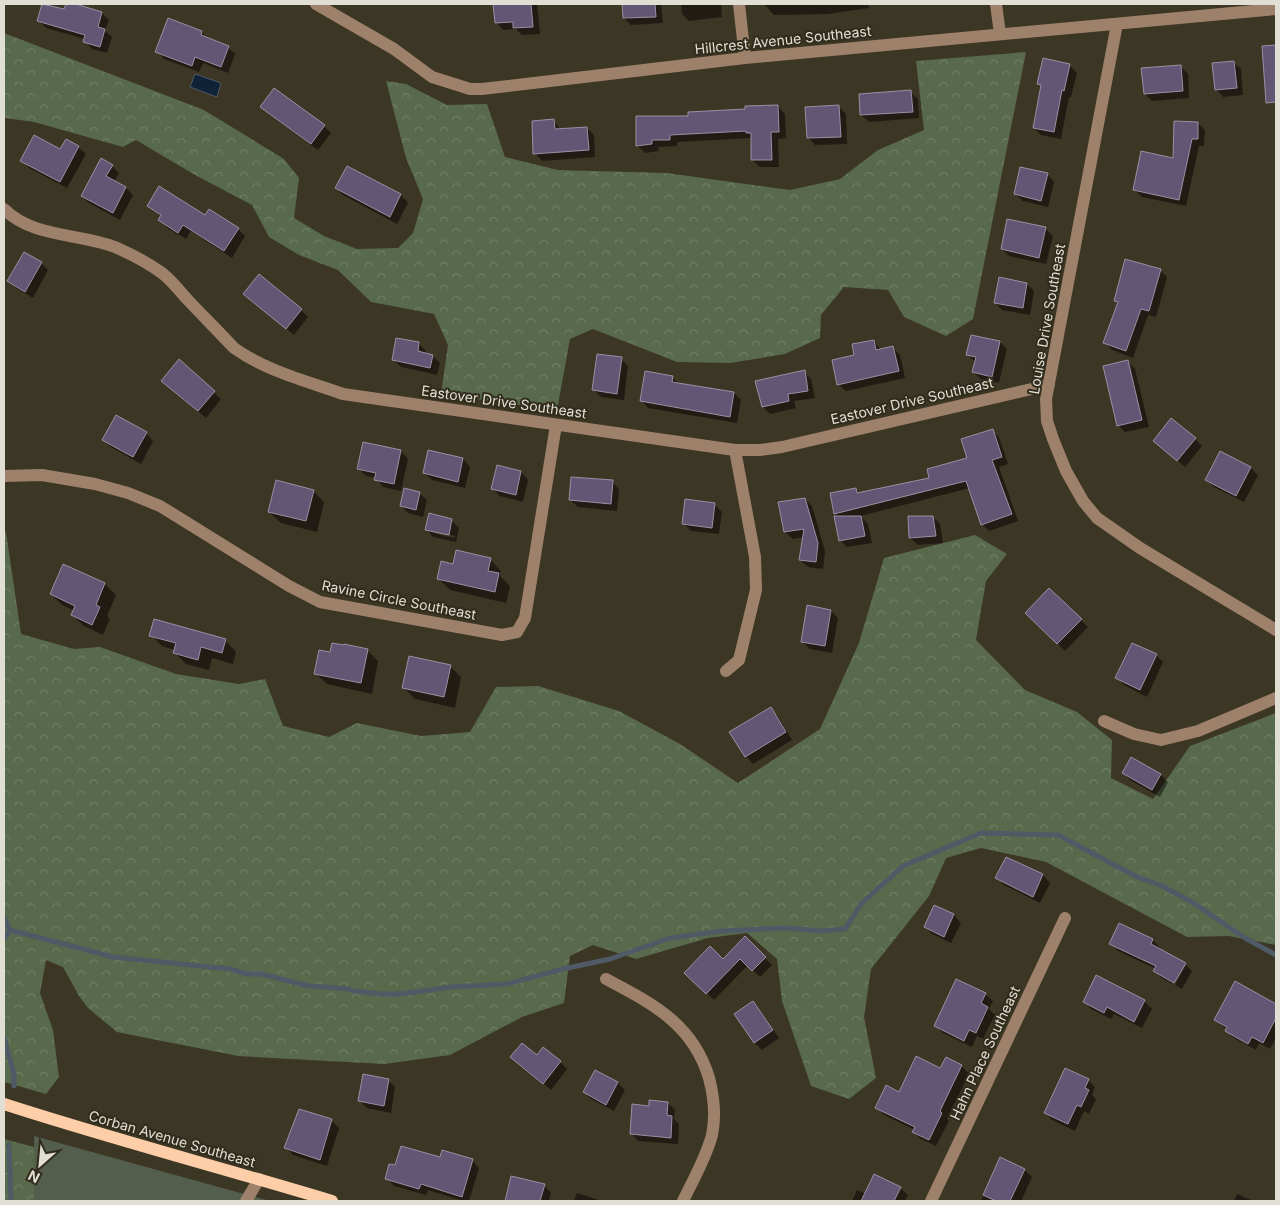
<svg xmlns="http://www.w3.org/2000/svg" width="1280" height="1205" font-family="Inter,sans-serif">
  <defs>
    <pattern id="forest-crowns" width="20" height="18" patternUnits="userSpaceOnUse" patternTransform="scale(1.25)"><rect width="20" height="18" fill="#58694c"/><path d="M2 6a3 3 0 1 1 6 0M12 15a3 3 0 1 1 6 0" fill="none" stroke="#707e65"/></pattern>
  </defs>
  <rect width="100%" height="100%" fill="#3c3624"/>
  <path fill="url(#forest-crowns)" d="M4,33L204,110L284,159L299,178L294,218L324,236L357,249L398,248L413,233L423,199L406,158L386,81L406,84L447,105L487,104L505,157L558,170L667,173L790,190L840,179L878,150L924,130L916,61L1026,52L973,319L946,336L904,317L888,290L844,287L821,315L820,338L785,354L730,363L677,362L593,329L570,339L557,410L441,394L448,345L434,314L371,302L338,270L299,255L269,237L252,205L195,175L136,140L123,147L34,122L5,118L4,102Z
    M4,530L6,532L21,634L74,649L100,647L176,674L239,684L265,679L283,726L329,737L357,723L421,736L470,732L496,687L538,686L619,711L680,744L738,783L820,729L859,643L884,558L975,535L1007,554L986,581L976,640L1025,690L1077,712L1112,740L1111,778L1153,799L1190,746L1276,713V945L1229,936L1187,937L1046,862L981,848L946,858L929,896L871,969L864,1017L876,1078L849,1099L811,1086L782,1001L777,959L747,933L708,938L636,959L593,945L570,956L564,1003L522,1017L450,1055L384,1064L238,1056L117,1032L88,1008L79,996L63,967L46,960L40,993L53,1030L59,1077L46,1094L4,1082Z
    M4,1139L53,1152V1201H4Z"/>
  <path fill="#545e4c" d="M34,1136L270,1201H34Z"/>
  <path fill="#102238" stroke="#4f5a66" d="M195,74L221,83L217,97L190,87Z"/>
  <path fill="#0007" fill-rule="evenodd" d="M44,4L65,11L67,4H72L102,13L109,20L105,31L112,37L107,53L92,49L85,41V39L46,28L39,21Z
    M495,4H537L540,34L522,35L516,29L503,30L496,22Z
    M623,4H661L663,23L631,25L624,18Z
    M681,4H721L722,17L689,21L682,14Z
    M764,4H868L869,8L828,14L774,15Z
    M201,32L208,39L228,47L235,54L228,73L203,63L199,72L164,59L157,51Z
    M1044,59L1070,66L1077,73L1071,97H1069L1061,139L1041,135L1034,128L1042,87L1038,84Z
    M1233,62L1241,69L1243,95L1223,97L1216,89Z
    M1180,66L1188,74L1189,98L1152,101L1145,94Z
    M910,92L918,99L919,118L869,122L861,115L860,95Z
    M778,106L785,114L786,138L778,139L779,167H760L752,160V138L677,142V146L658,147L659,151L645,153L637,145L690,117Z
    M262,107L324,126L331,133L318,150L269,114Z
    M839,107L846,114L847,144L815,145L808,137Z
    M554,121L561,130L587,128L594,135L595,157L542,161L535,153Z
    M1198,123L1205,130L1204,146H1199L1186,206L1142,197L1135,190L1174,160Z
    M78,147L86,154L67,188L29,168L22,160Z
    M112,166L119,173L114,182L126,188L133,195L120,220L89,203L82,196Z
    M347,167L401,195L408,203L397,224L343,195L336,188Z
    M1047,174L1054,182L1048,207L1023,201L1015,194Z
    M149,206L205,217L238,229L245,236L232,258L191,231L186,239L167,228L160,220L162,217Z
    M1045,228L1053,236L1046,264L1009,256L1002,249Z
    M41,263L48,270L33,298L16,288L9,281Z
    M1160,270L1167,277L1156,317L1148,315L1133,358L1112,350L1105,343L1119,304L1115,301Z
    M1027,284L1034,291L1030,315L1002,310L995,303Z
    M244,294L301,310L308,317L294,335Z
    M397,340L419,344L426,351L425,354L433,356L440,363L437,375L401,367L394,360Z
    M874,341L881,350L893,348L900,355L905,378L846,391L838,384L856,356Z
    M1000,342L1007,349L999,383L981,379L973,372L976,363L968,355Z
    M621,359L628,366L624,400L601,397L594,390Z
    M179,361L221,399L206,418L170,388Z
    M1128,362L1135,369L1149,427L1125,432L1118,425Z
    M804,372L811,379L815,398L794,401L796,408L770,414L763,407Z
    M672,377L679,384L734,393L741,400L737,423L648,408L641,400Z
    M116,417L146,433L153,441L141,464L111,447L104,440Z
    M992,430L999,437L1008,464L999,467L1018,521L989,531L982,524L970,488L860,516L868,524L872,543L847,547L840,540L838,517L835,514L831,494L855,489L860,493L931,479L968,459Z
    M1195,439L1202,446L1185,467L1154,441Z
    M401,451L408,459L401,491L383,487L376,478L366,476L359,469Z
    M1221,453L1251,468L1258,475L1244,502L1214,487L1207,480Z
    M463,459L470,467L465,488L432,480L424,473Z
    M498,467L521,472L528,480L523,502L500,496L493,489Z
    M612,482L619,489L617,511L578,507L570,500Z
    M313,491L324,502L317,532L281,523L269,512Z
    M419,493L427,500L423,517L408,513L401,506Z
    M805,499L812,506L825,551L823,569L808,567L800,560L804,537L793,539L785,532Z
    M715,505L722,512L719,534L691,531L684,524Z
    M429,515L452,521L459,528L456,542L433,537L426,529ZM433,530L455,536L454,538L433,533Z
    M933,517L940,524L943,543L918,545L910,538Z
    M490,559L501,571L500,576L510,586L506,603L450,590L439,579Z
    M64,566L105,584L116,595L107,616L110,619L103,635L84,626L72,615L75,611L62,605L51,594Z
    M1049,590L1088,627L1065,651L1027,613Z
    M831,611L838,618L832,653L810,649L802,642Z
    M151,635L225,640L236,652L233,664L212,658L209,670L186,664L175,653V650L162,646Z
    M367,650L378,661L372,694L327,684L315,673L331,654Z
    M1156,655L1163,662L1147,697L1124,685L1117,678Z
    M450,666L461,677L455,708L415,699L404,688Z
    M770,709L778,716L792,740L753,764L746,756Z
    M1131,758L1161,775L1168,782L1160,797L1130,780L1123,773Z
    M1006,858L1043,875L1050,883L1040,903L1004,885L997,878Z
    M935,906L954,915L961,923L951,943L932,934L925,927Z
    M1119,925L1153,940L1160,948L1159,950L1185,964H1183L1172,984L1162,978L1155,971L1156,969L1118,951L1111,943Z
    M745,938L772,965L760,977L748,965L714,1000L686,973L723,960Z
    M1186,965L1192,971L1182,989L1175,985Z
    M1097,977L1144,1001L1152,1009L1142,1028L1114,1014L1111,1019L1091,1009L1084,1001Z
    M1235,983L1276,1006V1038L1270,1049L1259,1043L1256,1050L1234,1038L1227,1031L1228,1030L1215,1020Z
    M985,994L993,1001L989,1009L995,1015L983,1039L977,1036L972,1047L943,1033L935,1026Z
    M753,1002L760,1010L779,1038L762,1050L755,1043L736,1014Z
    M512,1057H537L560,1062L567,1069L551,1090Z
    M946,1059L962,1066L969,1074L947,1119L949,1121L936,1146L921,1139L914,1132L915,1130L884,1115L876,1107L941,1070Z
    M595,1071L618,1083L625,1090L614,1111L591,1099L584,1092Z
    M388,1080L395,1087L391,1113L367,1108L360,1101Z
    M1088,1080L1095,1087L1092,1095L1096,1099L1089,1114L1084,1111L1075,1131L1052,1120L1045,1113Z
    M668,1103L675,1110L674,1119L679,1124L678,1144L638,1141L631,1133L650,1107Z
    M300,1111L332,1121L339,1128L327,1166L293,1155L286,1148Z
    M441,1158L472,1160L479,1168L469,1201H463L428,1190L426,1195L394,1186L387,1178L396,1167Z
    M1001,1159L1025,1170L1032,1177L1021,1201H981Z
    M544,1185L551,1193L549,1201H508L506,1200Z
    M900,1188L908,1195L905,1201H852L857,1190L866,1194Z
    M577,1193L602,1201H574Z
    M1237,1194L1253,1201H1234Z"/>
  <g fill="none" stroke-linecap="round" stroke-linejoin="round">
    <path stroke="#4f5a66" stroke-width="5" d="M4,918L10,930
      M10,930L113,957L230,969L247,974H261L309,986L349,989L354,991L380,994H400L452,987L507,984L563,969L610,959L670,938L722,931L784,928L823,931L845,929L861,904L903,866L981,833L1058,835L1137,877L1160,885L1192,902L1245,938L1276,955
      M4,939L10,930
      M4,1038L14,1074V1086
      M9,1145L11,1201"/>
  </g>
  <path fill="#635674" stroke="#9890a4" d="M42,4L64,9L66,4H76L102,12L98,27L105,29L100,47L83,42L85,35L37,21Z
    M493,4H531L533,27L513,28V22L495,23Z
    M622,4H655L656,17L623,18Z
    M168,18L202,31L201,35L229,46L221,67L195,57L192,66L155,52Z
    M1276,45V102L1266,103L1262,46Z
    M1043,58L1070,64L1064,91L1062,90L1054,132L1033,128L1041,85L1037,84Z
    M1234,61L1237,88L1215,90L1212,63Z
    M1181,65L1183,91L1144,94L1141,68Z
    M274,88L325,125L311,144L260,107Z
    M911,90L913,112L860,115L859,94Z
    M778,105L779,132H771L772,160H751V133H746V131L670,135V140H652V144L636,146V116H688V112L745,109V106Z
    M839,105L841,137L807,138L805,107Z
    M554,119L555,129L587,127L589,150L533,154L532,121Z
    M1174,121L1198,122V139H1192L1179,200L1133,190L1141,151L1173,158Z
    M34,135L60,149L66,139L79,146L60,182L20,161Z
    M101,158L113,165L106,176L126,187L113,213L81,196Z
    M347,166L401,194L390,217L335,188Z
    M1020,167L1048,173L1041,201L1014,194Z
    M159,186L205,215L209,209L239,228L224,251L183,225L178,233L158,220L161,215L147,206Z
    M1007,219L1046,227L1039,258L1001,249Z
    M24,252L42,262L25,292L7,281Z
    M1125,259L1161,269L1149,311L1141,309L1126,351L1103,343L1118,302L1114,301Z
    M259,274L302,309L286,329L243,294Z
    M999,277L1027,283L1023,308L994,303Z
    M971,335L1000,341L992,377L972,372L976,357L966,355Z
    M396,338L419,342L418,351L433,355L430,368L392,360Z
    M874,340L876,350L893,346L899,371L837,385L832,360L854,355L852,344Z
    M597,354L622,357L617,394L592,390Z
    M179,359L215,391L198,411L161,381Z
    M1128,360L1142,420L1117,426L1103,366Z
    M805,370L808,391L788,394L789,401L762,407L755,381Z
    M645,371L673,376L672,382L734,392L730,417L640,401Z
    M116,415L147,432L133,457L102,440Z
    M1171,418L1196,438L1177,461L1153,441Z
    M993,429L1002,457L992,460L1012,514L981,525L966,481L834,514L830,493L856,488L857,493L929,478L927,469L967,458L961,439Z
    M363,442L401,450L394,484L374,480L376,473L357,469Z
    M428,450L463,458L458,482L423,473Z
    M1220,451L1251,467L1236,496L1205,480Z
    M497,465L521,471L516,495L491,489Z
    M571,477L613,480L611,504L569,500Z
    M276,480L314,490L306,521L268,512Z
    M404,488L420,492L416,510L400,506Z
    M805,498L818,543L816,562L799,560L804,529L784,532L778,502Z
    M685,499L715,503L712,528L682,524Z
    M429,513L452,519L449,535L425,530Z
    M834,516H861L865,536L839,541Z
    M908,516H933L936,536L909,538Z
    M456,550L491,558L488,571L499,573L495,592L437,579L441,561L453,564Z
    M63,564L105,583L96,605L100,607L92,625L71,615L75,606L50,594Z
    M1049,588L1082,619L1057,644L1025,613Z
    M807,605L831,610L825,646L801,642Z
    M154,619L226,639L222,653L201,647L198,660L173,653L176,643L149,636Z
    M332,643L344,645V644L368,649L361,683L314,674L319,650L330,652Z
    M1132,643L1157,654L1140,690L1115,678Z
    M409,656L451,665L444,697L402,688Z
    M771,707L786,732L745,757L729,732Z
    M1131,757L1161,774L1152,790L1122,773Z
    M1006,857L1043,874L1033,897L995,878Z
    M934,905L954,914L944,937L924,927Z
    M1119,923L1153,939L1151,944L1186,963L1174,983L1153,971L1156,966L1109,944Z
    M745,936L766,957L752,971L740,959L706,994L684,973L710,946L723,959Z
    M1096,975L1145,1000L1134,1022L1107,1007L1104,1013L1083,1002Z
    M956,979L986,993L981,1003L988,1007L976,1033L969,1030L964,1041L934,1026Z
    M1235,981L1276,1004V1018L1263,1043L1252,1037L1248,1044L1225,1031L1227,1027L1214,1020Z
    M753,1001L773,1030L754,1043L734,1014Z
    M522,1043L537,1055L543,1047L561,1061L543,1084L510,1057Z
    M916,1056L940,1068L946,1057L962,1065L940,1111L942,1113L929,1140L912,1132L915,1127L875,1108L886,1085L899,1092Z
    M1065,1068L1089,1079L1085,1088L1089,1090L1081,1107L1077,1105L1068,1124L1044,1113Z
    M595,1070L618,1082L606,1105L583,1092Z
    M363,1074L389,1079L384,1106L358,1101Z
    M649,1100L668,1102L667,1115L672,1116L671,1138L630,1134L632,1104L649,1106Z
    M299,1109L332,1119L320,1160L284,1148Z
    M401,1146L440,1157L442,1150L473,1159L462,1197L421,1184L419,1189L385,1179L389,1164L395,1165Z
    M1000,1157L1025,1169L1010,1201H996L983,1195Z
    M874,1174L901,1187L894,1201H861Z
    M511,1176L545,1184L540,1201H505Z"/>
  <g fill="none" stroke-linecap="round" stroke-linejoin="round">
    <path stroke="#9e816a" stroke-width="12" d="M316,4L394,49L432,77L470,89H482L745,58L1276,9
      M739,4L745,58
      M996,4L1000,34
      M1117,24L1046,399L1047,421L1053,439L1066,471L1083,501L1097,518L1140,548L1276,630
      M4,209C33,238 79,233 115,247C131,254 148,263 162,273C171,280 179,290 186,298C202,315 218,331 234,348C266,371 306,381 343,394L735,450H760L782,447L1049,385
      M4,476L42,475L95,484L128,493L160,506L289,586L320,602L502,635L517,632L525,618L556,425
      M726,671L739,660L756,590L755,557L735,450
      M1104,721L1134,734L1161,740L1198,731L1276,698
      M606,979C653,1004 693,1024 709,1078C714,1097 716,1116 712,1135C706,1158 693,1180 683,1201
      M246,1201L259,1179
      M931,1201L1065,918"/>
    <path stroke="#fecea8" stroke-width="12" d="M4,1104C112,1139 223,1168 332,1201"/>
  </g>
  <g text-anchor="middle" stroke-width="4" stroke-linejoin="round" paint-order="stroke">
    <g font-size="14" fill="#e1ded3" stroke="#312c1b">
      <text transform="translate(783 40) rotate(-6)" y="5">Hillcrest Avenue Southeast</text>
      <text transform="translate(1047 319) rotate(-80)" y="5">Louise Drive Southeast</text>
      <text transform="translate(912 401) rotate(-13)" y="5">Eastover Drive Southeast</text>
      <text transform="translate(504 402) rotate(8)" y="5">Eastover Drive Southeast</text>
      <text transform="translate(399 600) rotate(11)" y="5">Ravine Circle Southeast</text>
      <text transform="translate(985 1053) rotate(-65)" y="5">Hahn Place Southeast</text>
      <text transform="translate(172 1139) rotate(16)" y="5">Corban Avenue Southeast</text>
    </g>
  </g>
  <rect width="1280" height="1205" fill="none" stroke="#e1ded3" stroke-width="10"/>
  <g transform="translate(40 1165) rotate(207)" stroke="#312c1b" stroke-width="4" paint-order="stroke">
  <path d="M0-4L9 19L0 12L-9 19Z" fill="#e1ded3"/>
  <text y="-8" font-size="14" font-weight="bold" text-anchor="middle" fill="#e1ded3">N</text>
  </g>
</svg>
